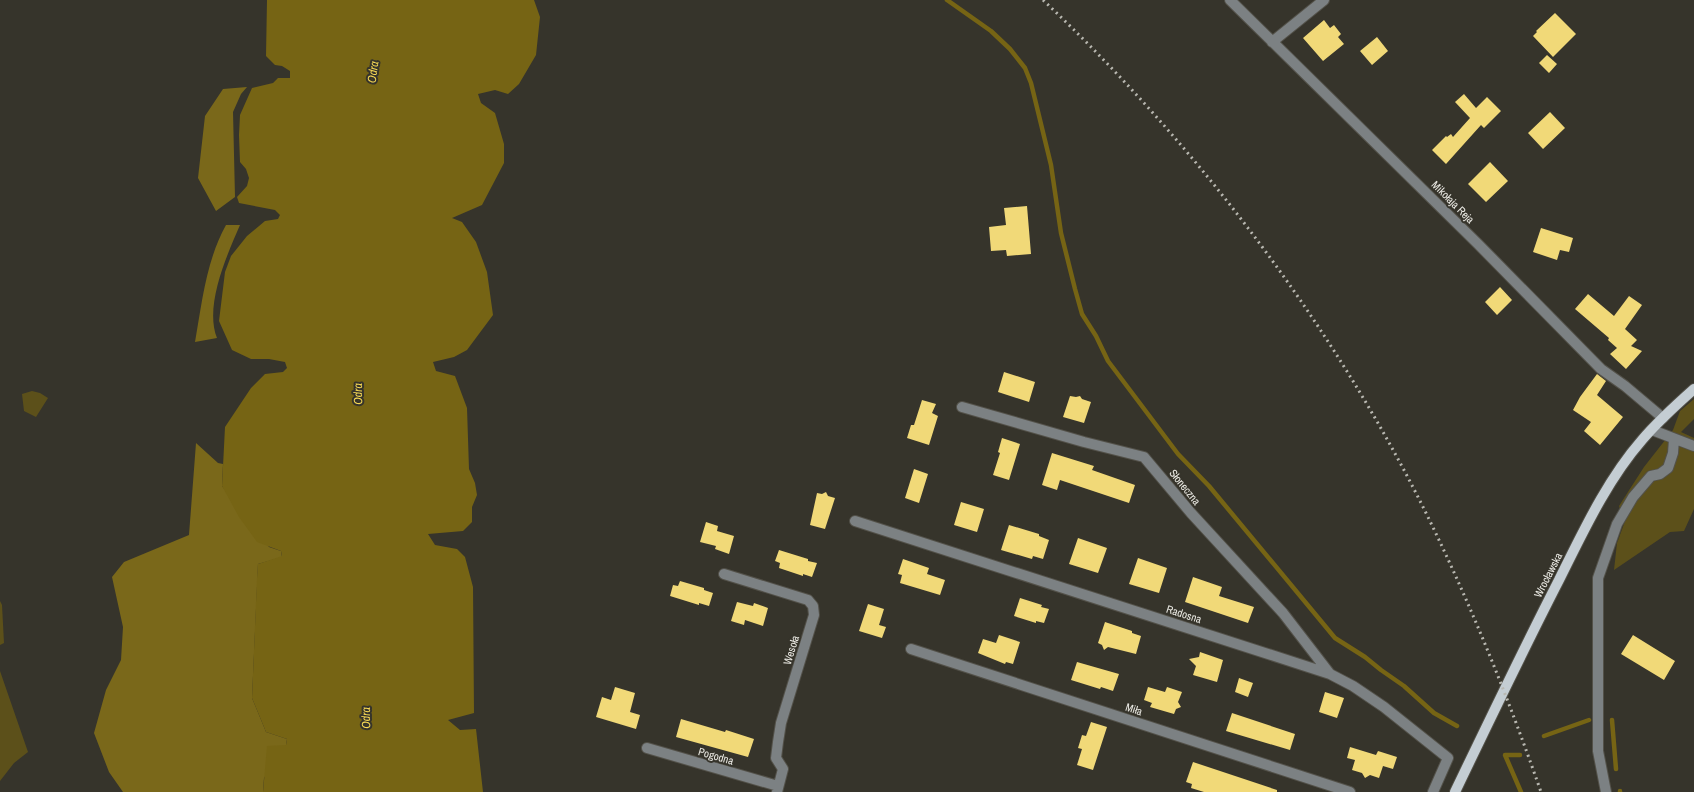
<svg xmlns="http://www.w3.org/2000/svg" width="1694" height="792" font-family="'Archivo Narrow',sans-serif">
  <rect width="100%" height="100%" fill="#36342b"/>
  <path fill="#5c501a" d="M32,391L40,393L48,398L36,417L24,411L22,394Z
    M1694,399V419L1681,432L1694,438V509L1684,531L1670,532L1614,570L1617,543L1628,513L1620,509L1619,506L1644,467L1673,430L1680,411Z
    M0,601L2,605L4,643L0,645Z
    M0,671L28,752L14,763L0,781Z"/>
  <path fill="#7a681a" d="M247,87L241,94L233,112L235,197L216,211L198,178L205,116L223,89Z
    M226,225H240C227,255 204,306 217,338L195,342C202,303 206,261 226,225Z
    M196,443L218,463L223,464L222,486L269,547L281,551L282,557L258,564L252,698L266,732L287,739L286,745L264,778L263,792H123L109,772L94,733L106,690L121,660L123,627L112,577L124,562L189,535Z"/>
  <path fill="#766414" d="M267,0H534L540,17L536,55L519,84L508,94L495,90L478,94L481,103L495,113L504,144V163L482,205L452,218L462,222L476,242L487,272L493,315L467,350L454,357L433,362L436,371L455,376L467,408L469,469L475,483L477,495L472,507V522L463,531L428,534L435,545L457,549L465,557L473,587L474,713L448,720L460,730L476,729L483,792H263L267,746L286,745L287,739L266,732L252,698L257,578L258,564L282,556L281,551L257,542L239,517L222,486L225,427L251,388L265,374L283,372L287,368L285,362L269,359H251L232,350L219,321L225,272L231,256L247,236L265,221L278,219L280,215L275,210L239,203L237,197L247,186L249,178L246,169L240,162L239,135L240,115L252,88L273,83L278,78H290V71L282,66L275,65L266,56Z"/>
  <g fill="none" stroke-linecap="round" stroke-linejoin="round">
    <path stroke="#766414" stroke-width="4.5" d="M947,0L991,31L1010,49L1025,68L1031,83L1051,165L1061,233L1075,289L1082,314L1096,336L1108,361L1178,454L1209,486L1335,638L1365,657L1381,670L1404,686L1434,713L1457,726
      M1612,720L1616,769
      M1544,736L1589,720
      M1520,755H1505L1521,792
      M1620,791V792"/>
  </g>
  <path fill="#f1d978" d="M1555,13L1576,34L1553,57L1533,36L1537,32L1536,31Z
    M1324,20L1330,28L1334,25L1341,34L1338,37L1344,44L1323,61L1303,38Z
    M1377,37L1388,51L1372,65L1360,51Z
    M1547,55L1557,64L1549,73L1539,63Z
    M1464,94L1476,108L1487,97L1501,111L1484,128L1481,125L1446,164L1432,150L1446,136L1447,137L1451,134L1453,137L1470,118L1455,102Z
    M1550,112L1565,128L1543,149L1528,133Z
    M1490,162L1508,181L1486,202L1468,184Z
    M1027,206L1031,254L1007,256L1006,250L991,251L989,227L1006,225L1004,208Z
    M1541,228L1573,238L1569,252L1560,250L1557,260L1533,252Z
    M1500,287L1512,300L1497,315L1485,302Z
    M1588,294L1614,316L1629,296L1642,305L1625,329L1637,340L1631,346L1642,351L1626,369L1610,354L1617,348L1608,340L1609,338L1575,309Z
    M1004,372L1035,382L1029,402L998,392Z
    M1597,374L1606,381L1597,395L1623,417L1600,445L1584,431L1591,422L1573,410L1580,397Z
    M1070,396L1076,397L1080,396L1082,399L1091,402L1084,423L1063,417Z
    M922,400L936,404L932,413L938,416L929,445L907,438L911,425H914Z
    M1002,438L1020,444L1009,480L993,475L1000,453L998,452Z
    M1052,453L1094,466L1092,470L1135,485L1129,503L1060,480L1057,490L1042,485Z
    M914,469L928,474L919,503L905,498Z
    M826,492L828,496L835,498L825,529L810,525L817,493L822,494Z
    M961,502L984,509L977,532L954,525Z
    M706,522L718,526L717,531L734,536L729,554L715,549L716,546L700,542Z
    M1009,525L1039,534V536L1049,540L1043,559L1033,556L1032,559L1001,550Z
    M1078,538L1107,548L1098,573L1069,564Z
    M779,550L808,559V561L817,563L812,577L803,574V576L779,568L780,563L775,561Z
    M1138,558L1167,568L1159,593L1129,584Z
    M903,559L929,568L927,574L945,580L940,595L900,583L902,575L898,574Z
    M1193,577L1222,587L1219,596L1254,607L1248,623L1185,602Z
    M680,581L704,588V590L713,593L709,606L699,603V605L670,596L673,585L678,586Z
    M1020,598L1042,605L1041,607L1049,609L1044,623L1036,621V623L1014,616Z
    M737,602L753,606L754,603L768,608L763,626L745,620L744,625L731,621Z
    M868,604L884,609L879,625L886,627L882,638L859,631Z
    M1105,622L1132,631V633L1141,636L1136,654L1108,647L1104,650L1102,645L1098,643Z
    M999,635L1020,642L1013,664L1006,662L1005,664L978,653L983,639L996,643Z
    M1633,635L1675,661L1664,680L1621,654Z
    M1200,652L1223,660L1217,682L1193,675L1196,666L1189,659L1199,657Z
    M1077,662L1119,674L1113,691L1101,687L1100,689L1071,680Z
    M1239,678L1253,683L1248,697L1235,692Z
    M615,687L635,693L630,712L640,715L636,729L596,717L602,697L611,700Z
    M1148,687L1165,692L1167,687L1182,692L1178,702L1181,707L1176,709L1174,714L1150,707L1152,703L1144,700Z
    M1325,692L1344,698L1337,718L1319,712Z
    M1232,713L1295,734L1290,750L1226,731Z
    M681,719L725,732L726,730L754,739L748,757L676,737Z
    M1091,722L1107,727L1093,770L1077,765L1082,749L1078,748L1082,735L1086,736Z
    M1350,747L1376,755L1378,751L1397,757L1393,769L1383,766L1379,778L1370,775L1365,778L1362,773L1352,770L1355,760L1347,758Z
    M1193,762L1277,790V792H1204L1191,788L1192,784L1186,782Z"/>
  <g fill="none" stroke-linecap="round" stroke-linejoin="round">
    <g stroke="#535149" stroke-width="12">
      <path id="minor" d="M1230,0L1478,244L1601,369L1625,386L1663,418
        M1272,42L1324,0
        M962,407L1084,442L1144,457L1191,513L1283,613L1330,674
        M1652,430L1694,446
        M855,521L1293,662L1330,674L1353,686L1384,707L1448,758L1433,792
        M724,574L808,600L813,606L814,615L781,723L778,742L776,758L783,769L777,792
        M911,649L1350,792
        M647,748L778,786
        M1606,792L1598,751V578L1617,524L1633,497L1651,476L1660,474L1668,468L1673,453L1674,439"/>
    </g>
    <g stroke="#535149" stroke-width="12">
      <path id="major" d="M1455,792C1489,721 1523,650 1559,580C1583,532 1607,480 1642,440C1658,421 1676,405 1694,389"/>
    </g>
    <use href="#minor" stroke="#7c8183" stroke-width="10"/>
    <use href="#major" stroke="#c4cdd3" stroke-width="10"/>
    <path stroke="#b9b8b1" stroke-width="3" stroke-dasharray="2 4" stroke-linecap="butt" d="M1043,0C1196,144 1334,326 1427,515C1471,605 1508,697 1541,792"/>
  </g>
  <g text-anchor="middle" stroke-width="4" stroke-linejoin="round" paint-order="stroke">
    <g font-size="11" fill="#ebeae4" stroke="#36342b">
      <text transform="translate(1453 202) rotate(45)" y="4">Mikołaja Reja</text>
      <text transform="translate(1185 487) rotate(51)" y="4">Słoneczna</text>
      <text transform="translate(1548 575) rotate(-63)" y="4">Wrocławska</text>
      <text transform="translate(1184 614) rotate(18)" y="4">Radosna</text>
      <text transform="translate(791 650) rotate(-73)" y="4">Wesoła</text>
      <text transform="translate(1134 709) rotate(18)" y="4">Miła</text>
      <text transform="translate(716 756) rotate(16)" y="4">Pogodna</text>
    </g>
    <g font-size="12" font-style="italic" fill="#f6d854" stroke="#36342b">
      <text transform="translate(373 72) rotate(-82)" y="4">Odra</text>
      <text transform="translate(358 394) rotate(-91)" y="4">Odra</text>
      <text transform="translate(366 718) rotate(-91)" y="4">Odra</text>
    </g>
  </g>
</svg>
